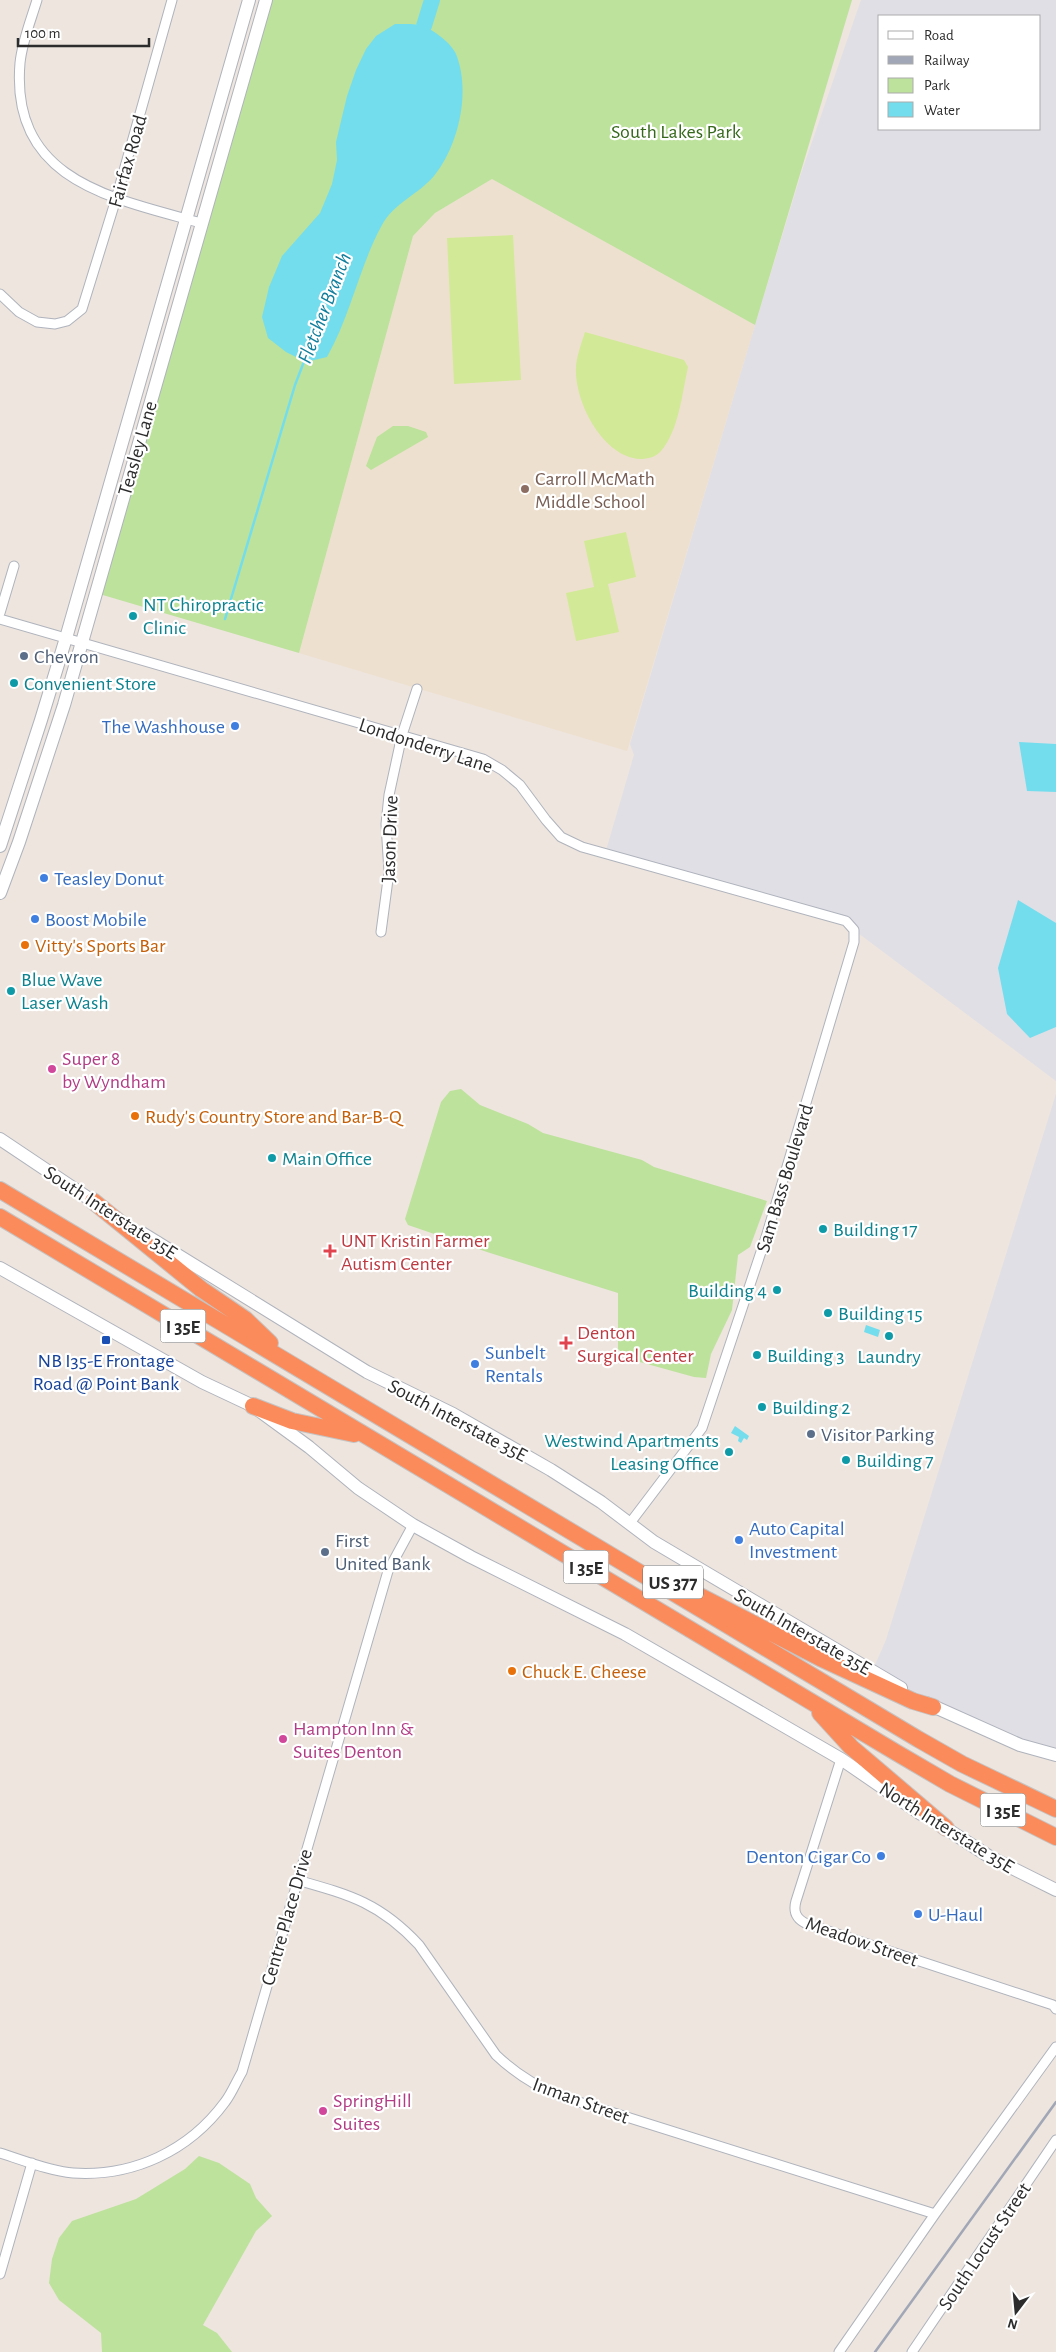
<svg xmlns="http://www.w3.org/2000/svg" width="1056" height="2352" font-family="'Alegreya Sans',sans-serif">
  <rect width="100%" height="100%" fill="#ede5de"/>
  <path fill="#e0dfe6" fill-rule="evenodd" d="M861,0H1056V1081L854,930L846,921L605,854L634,755L630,744L755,325L801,174ZM880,16H1040V129H880Z
    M1056,1094V1756L872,1672L886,1640Z"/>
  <path fill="#eee0ce" d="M492,179L755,325L627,751L299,653L413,236L435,213Z"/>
  <path fill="#bde29c" d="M265,0H852L755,325L492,179L435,213L413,236L299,653L96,593Z
    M393,426H408L426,432L428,437L371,470L366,466L377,437Z
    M461,1089L480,1105L528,1124L543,1133L642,1160L654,1167L767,1201L750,1247L738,1255L732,1310L711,1354L706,1378L694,1377L629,1359L618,1349V1293L487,1252L408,1225L405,1219L441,1102L450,1091Z
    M199,2156L219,2163L250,2184L256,2198L272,2216L256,2231L203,2325L217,2333L232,2352H102L101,2333L59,2300L49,2283L52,2259L59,2238L72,2221L136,2199L185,2169Z"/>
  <path fill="#d2e998" d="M513,235L521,380L454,384L447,238Z
    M585,332L684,360L688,367C682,394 679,430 661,451C656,457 648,459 640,459C604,457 577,406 576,373C575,360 581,345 585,332Z
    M626,532L636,577L608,584L619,632L576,641L566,593L594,587L584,541Z"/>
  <path fill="#74dded" d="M395,24C404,24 417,23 425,27C435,31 452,44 456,54C471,91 459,145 434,176C419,194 394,203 382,225C359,267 351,315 327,357L306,362L286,352L268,338L262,317L269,287L282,256L320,213L332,184L337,160L336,142L347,96L356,70L366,49L376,36Z
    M1019,742L1056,744V792L1027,791Z
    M1018,900L1056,923V1027L1030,1038L1007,1014L998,968Z
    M866,1325L880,1330L878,1337L864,1332Z
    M735,1426L749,1436L747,1440L744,1438L741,1443L738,1441L739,1437L731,1433Z"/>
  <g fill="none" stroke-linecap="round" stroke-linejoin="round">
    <path stroke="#74dded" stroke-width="2.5" d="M225,619L295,385L305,359"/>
    <path stroke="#74dded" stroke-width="16" d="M424,26L432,0"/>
    <g stroke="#afb3bc" stroke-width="11">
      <path id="minor" d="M37,0C31,20 22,42 20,63C10,181 112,198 201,223
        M0,294L19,312L37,322L55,324L67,321L82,309L116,199L172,0
        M0,613L14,566
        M0,619L483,759L502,770L520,785L546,820L561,837L582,847L846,921L854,930V942L766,1237L702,1428L630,1523
        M381,932L389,872L386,824L389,795L402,735L417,689
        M841,1759L796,1901C793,1912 796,1919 807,1924L1053,2005L1056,2009
        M297,1880C350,1895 380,1903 419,1945L496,2055C515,2073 535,2086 560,2096L935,2214
        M0,2153C23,2160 49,2171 73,2173C133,2177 189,2151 225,2102C232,2093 236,2082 242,2072L388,1571L413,1525
        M0,2274L32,2163
        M839,2352L935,2214L1056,2047
        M912,2352L1056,2140"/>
    </g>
    <g stroke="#afb3bc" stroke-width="14">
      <path id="secondary" d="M0,846L41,720L66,638L249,0
        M0,893L19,842L64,705L266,0
        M0,1139L100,1206
        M142,1233L367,1372L453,1414L551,1470L601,1502L654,1542L901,1688
        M0,1268L202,1382L253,1406L309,1447L358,1488L413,1525L471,1557L625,1634L841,1759L921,1814
        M926,1703L1020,1745L1056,1755
        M939,1824L990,1857L1056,1890"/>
    </g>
    <g stroke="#c4c4c4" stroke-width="18">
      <path id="motorway" d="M0,1190L918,1739L962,1764L1056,1809
        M93,1201L201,1289L245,1319L270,1343
        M0,1217L897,1753L950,1784L1056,1837
        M253,1406L292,1421L354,1434
        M673,1582L820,1658L913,1701L933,1707
        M820,1713L851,1747L946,1828"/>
    </g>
    <use href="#minor" stroke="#fff" stroke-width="9"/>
    <use href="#secondary" stroke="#fff" stroke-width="12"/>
    <use href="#motorway" stroke="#fb8b5b" stroke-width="16"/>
    <path stroke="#a1a7b6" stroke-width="2.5" d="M875,2352L1056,2102"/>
  </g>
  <circle fill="#8d6e63" stroke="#fff" stroke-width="2" cx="525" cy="489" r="5"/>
  <g fill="#0f9aa8" stroke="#fff" stroke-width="2">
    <circle cx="133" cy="616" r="5"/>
    <circle cx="14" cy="683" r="5"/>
    <circle cx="11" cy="991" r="5"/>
    <circle cx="272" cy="1158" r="5"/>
    <circle cx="823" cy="1229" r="5"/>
    <circle cx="777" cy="1290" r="5"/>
    <circle cx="828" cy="1313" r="5"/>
    <circle cx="889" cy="1336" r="5"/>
    <circle cx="757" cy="1355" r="5"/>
    <circle cx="762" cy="1407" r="5"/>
    <circle cx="729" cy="1452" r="5"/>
    <circle cx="846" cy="1460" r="5"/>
  </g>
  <g fill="#5c6f8a" stroke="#fff" stroke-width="2">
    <circle cx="24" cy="656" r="5"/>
    <circle cx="811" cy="1434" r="5"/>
    <circle cx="325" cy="1552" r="5"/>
  </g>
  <g fill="#3f7fe0" stroke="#fff" stroke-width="2">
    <circle cx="235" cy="726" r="5"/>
    <circle cx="44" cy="878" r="5"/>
    <circle cx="35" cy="919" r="5"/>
    <circle cx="475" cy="1364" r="5"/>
    <circle cx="739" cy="1540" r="5"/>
    <circle cx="881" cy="1856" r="5"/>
    <circle cx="918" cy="1914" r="5"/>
  </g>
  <g fill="#e8710a" stroke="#fff" stroke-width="2">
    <circle cx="25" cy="945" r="5"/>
    <circle cx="135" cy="1116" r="5"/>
    <circle cx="512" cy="1671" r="5"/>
  </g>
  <g fill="#d1479c" stroke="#fff" stroke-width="2">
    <circle cx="52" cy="1069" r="5"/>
    <circle cx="283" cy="1739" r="5"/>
    <circle cx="323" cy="2111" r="5"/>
  </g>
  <g fill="#e0444e" stroke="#fff" stroke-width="2">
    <path d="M327.5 1243.5h5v5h5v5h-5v5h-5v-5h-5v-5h5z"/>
    <path d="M563.5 1335.5h5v5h5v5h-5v5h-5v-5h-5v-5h5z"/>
  </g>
  <rect fill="#1a4fb4" stroke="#fff" stroke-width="2" x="101" y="1335" width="10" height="10" rx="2.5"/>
  <g text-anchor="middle" stroke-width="4.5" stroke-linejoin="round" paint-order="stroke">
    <g fill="#fff" stroke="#6b6b6b" stroke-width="1">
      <rect x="160.5" y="1309.5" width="45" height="33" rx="4"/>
      <rect x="563.5" y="1550.5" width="45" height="33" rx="4"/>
      <rect x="643" y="1565.5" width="60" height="33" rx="4"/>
      <rect x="980.5" y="1793.5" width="45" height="33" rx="4"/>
    </g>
    <g font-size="19" font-weight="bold" fill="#2c2c2c">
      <text x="183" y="1333">I 35E</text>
      <text x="586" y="1574">I 35E</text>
      <text x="673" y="1589">US 377</text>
      <text x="1003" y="1817">I 35E</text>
    </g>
    <g font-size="20" fill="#36691c" stroke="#fff">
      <text x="676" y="138">South Lakes Park</text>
    </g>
    <g font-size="20" fill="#2c2c2c" stroke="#fff">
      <text transform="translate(127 161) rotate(-74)" y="7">Fairfax Road</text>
      <text transform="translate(137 448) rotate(-74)" y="7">Teasley Lane</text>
      <text transform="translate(426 745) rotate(18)" y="7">Londonderry Lane</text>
      <text transform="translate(389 839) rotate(-88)" y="7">Jason Drive</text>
      <text transform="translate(784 1178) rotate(-73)" y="7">Sam Bass Boulevard</text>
      <text transform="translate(111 1212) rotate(33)" y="7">South Interstate 35E</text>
      <text transform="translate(458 1420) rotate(28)" y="7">South Interstate 35E</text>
      <text transform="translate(803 1631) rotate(30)" y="7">South Interstate 35E</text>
      <text transform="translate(947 1827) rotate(32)" y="7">North Interstate 35E</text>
      <text transform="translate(286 1917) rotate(-74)" y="7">Centre Place Drive</text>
      <text transform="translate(862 1941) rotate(19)" y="7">Meadow Street</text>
      <text transform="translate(581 2100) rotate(20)" y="7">Inman Street</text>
      <text transform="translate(984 2246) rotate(-56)" y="7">South Locust Street</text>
    </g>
    <g font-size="20" fill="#785e54" stroke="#fff" text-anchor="start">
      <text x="535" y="485">Carroll McMath<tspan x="535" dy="23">Middle School</tspan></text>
    </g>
    <g font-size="20" fill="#0d838f" stroke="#fff" text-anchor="start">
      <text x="143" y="611">NT Chiropractic<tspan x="143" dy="23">Clinic</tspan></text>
      <text x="24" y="690">Convenient Store</text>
      <text x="21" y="986">Blue Wave<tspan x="21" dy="23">Laser Wash</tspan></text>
      <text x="282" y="1165">Main Office</text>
      <text x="833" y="1236">Building 17</text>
      <text x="767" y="1297" text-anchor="end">Building 4</text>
      <text x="838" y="1320">Building 15</text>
      <text x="767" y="1362">Building 3</text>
      <text x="889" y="1363" text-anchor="middle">Laundry</text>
      <text x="772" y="1414">Building 2</text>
      <text x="719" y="1447" text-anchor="end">Westwind Apartments<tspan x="719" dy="23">Leasing Office</tspan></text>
      <text x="856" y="1467">Building 7</text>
    </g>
    <g font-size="20" fill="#4e5e75" stroke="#fff" text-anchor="start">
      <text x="34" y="663">Chevron</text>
      <text x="821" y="1441">Visitor Parking</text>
      <text x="335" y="1547">First<tspan x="335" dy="23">United Bank</tspan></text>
    </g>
    <g font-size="20" fill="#366cbe" stroke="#fff" text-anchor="start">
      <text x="225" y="733" text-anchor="end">The Washhouse</text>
      <text x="54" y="885">Teasley Donut</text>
      <text x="45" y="926">Boost Mobile</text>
      <text x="485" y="1359">Sunbelt<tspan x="485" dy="23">Rentals</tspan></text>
      <text x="749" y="1535">Auto Capital<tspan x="749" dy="23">Investment</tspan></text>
      <text x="871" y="1863" text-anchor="end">Denton Cigar Co</text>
      <text x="928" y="1921">U-Haul</text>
    </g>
    <g font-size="20" fill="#c56008" stroke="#fff" text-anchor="start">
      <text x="35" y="952">Vitty's Sports Bar</text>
      <text x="145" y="1123">Rudy's Country Store and Bar-B-Q</text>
      <text x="522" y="1678">Chuck E. Cheese</text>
    </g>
    <g font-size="20" fill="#b23c85" stroke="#fff" text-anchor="start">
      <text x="62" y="1065">Super 8<tspan x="62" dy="23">by Wyndham</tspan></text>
      <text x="293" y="1735">Hampton Inn &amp;<tspan x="293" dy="23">Suites Denton</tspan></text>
      <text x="333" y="2107">SpringHill<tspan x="333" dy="23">Suites</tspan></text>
    </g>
    <g font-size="20" fill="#be3a42" stroke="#fff" text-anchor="start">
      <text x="341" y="1247">UNT Kristin Farmer<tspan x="341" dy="23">Autism Center</tspan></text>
      <text x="577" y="1339">Denton<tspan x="577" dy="23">Surgical Center</tspan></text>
    </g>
    <g font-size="20" fill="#164399" stroke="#fff">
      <text x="106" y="1367">NB I35-E Frontage<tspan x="106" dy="23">Road @ Point Bank</tspan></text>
    </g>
    <g font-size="21" font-style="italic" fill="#107e9c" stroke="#fff">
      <text transform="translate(324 308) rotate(-69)" y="7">Fletcher Branch</text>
    </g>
  </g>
  <rect x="878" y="15" width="162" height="115" fill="#ffffff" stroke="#ababab"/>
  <rect x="888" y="31" width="25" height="8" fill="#ffffff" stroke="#ababab"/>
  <text x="924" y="40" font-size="15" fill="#2c2c2c">Road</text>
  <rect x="888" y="56" width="25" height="8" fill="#a1a7b6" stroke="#ababab"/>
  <text x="924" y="65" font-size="15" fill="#2c2c2c">Railway</text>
  <rect x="888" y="78" width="25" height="15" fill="#bde29c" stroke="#ababab"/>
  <text x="924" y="90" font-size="15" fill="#2c2c2c">Park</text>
  <rect x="888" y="102" width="25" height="15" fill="#74dded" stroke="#ababab"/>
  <text x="924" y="115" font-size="15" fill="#2c2c2c">Water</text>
  <g transform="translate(1016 2312) rotate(196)" stroke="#ffffff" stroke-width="4" paint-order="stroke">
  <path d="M0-4L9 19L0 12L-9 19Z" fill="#2c2c2c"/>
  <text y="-8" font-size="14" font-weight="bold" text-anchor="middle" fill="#2c2c2c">N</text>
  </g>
  <path d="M18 38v8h131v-8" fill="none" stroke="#2c2c2c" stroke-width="2.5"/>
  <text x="25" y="38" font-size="15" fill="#2c2c2c" stroke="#ffffff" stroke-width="4" paint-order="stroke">100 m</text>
</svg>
